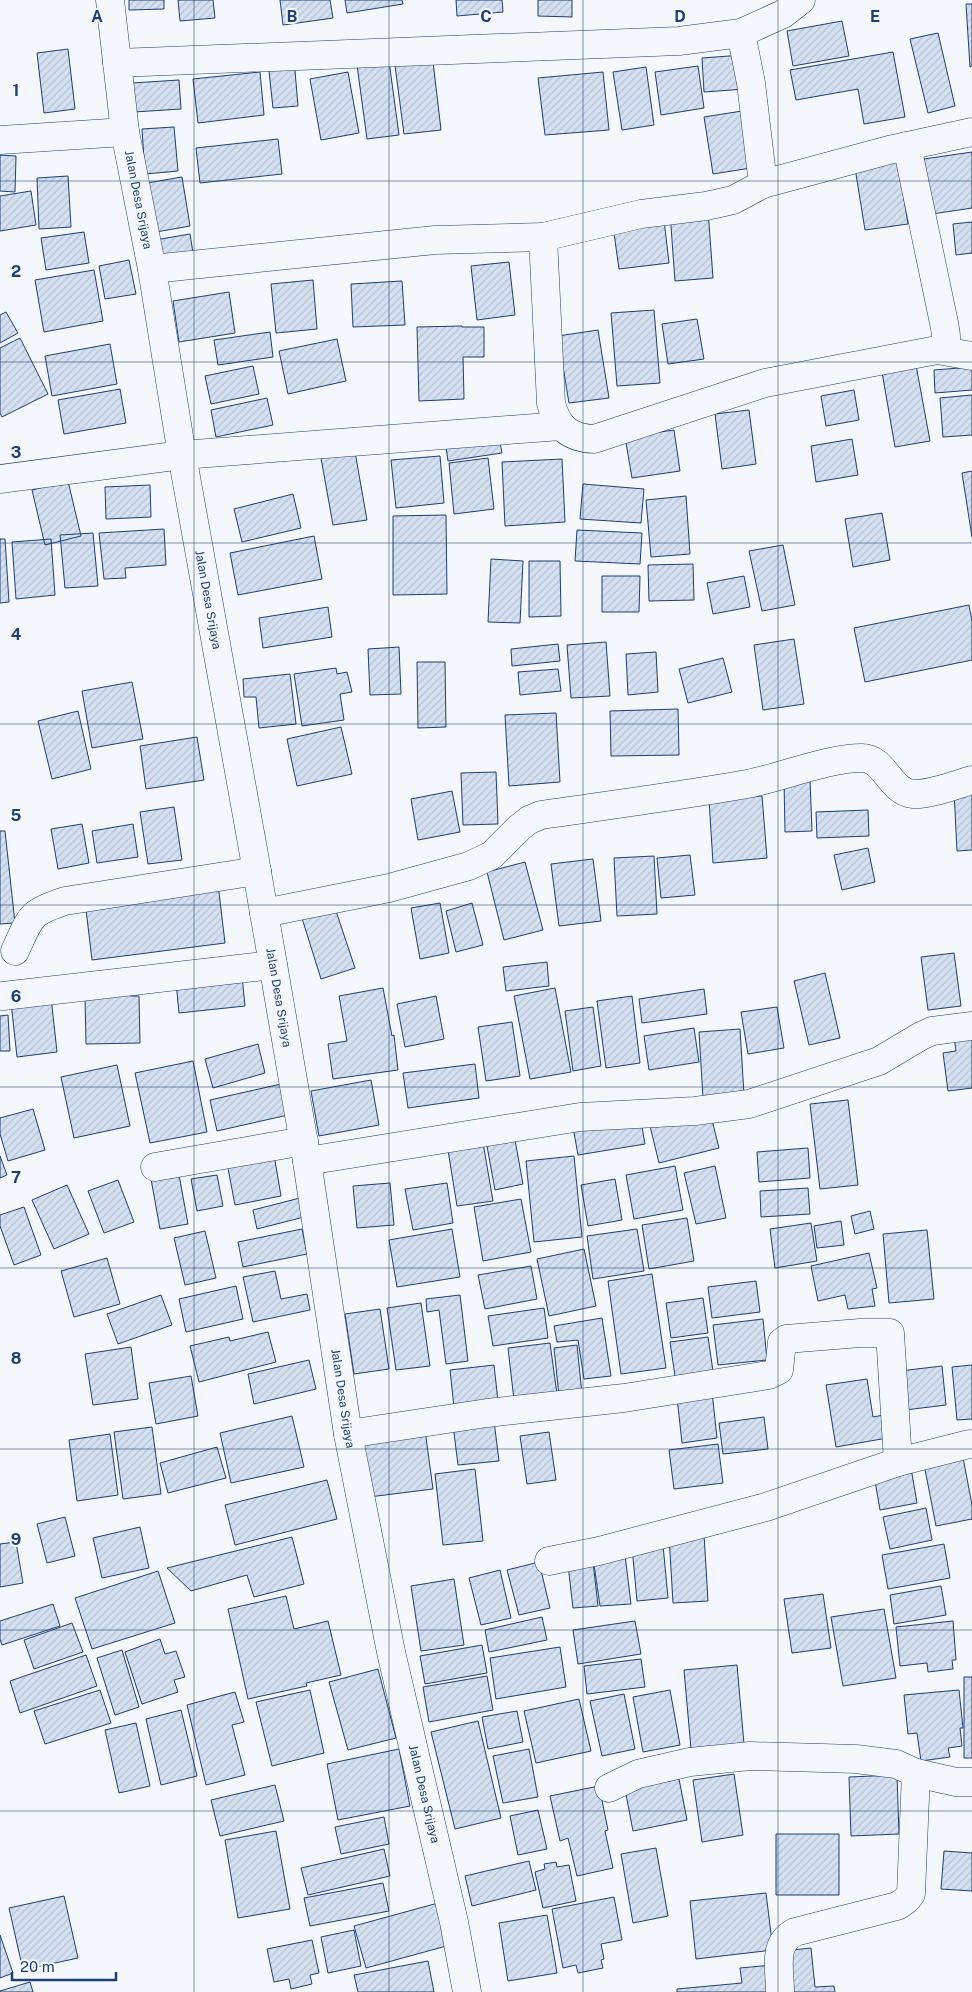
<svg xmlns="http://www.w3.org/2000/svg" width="972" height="1992" font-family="'Public Sans',sans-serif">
  <defs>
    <pattern id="building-hatch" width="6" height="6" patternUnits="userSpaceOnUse" patternTransform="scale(1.25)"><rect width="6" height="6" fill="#d5e0f0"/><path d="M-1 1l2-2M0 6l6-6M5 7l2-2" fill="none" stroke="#b6c1d1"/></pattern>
  </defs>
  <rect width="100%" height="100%" fill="#f4f7fb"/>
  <path fill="url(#building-hatch)" stroke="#1d3f73" d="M129,0H164V9L129,10Z
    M178,0H213L215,18L180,21Z
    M280,0H330L333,18L283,25Z
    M345,0H402L403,4L347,13Z
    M456,0H502L503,12L457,16Z
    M538,0H572V17L538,16Z
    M966,4H972V66L970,67Z
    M842,21L849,56L793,66L787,31Z
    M938,33L955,106L928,113L910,39Z
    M68,49L75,109L44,113L37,53Z
    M893,52L905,117L864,124L858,89L796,100L790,70Z
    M432,53L441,130L404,134L394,58Z
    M743,55L745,89L704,92L702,58Z
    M294,59L298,106L273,108L268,62Z
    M389,61L399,135L367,139L357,65Z
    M698,66L704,108L661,115L655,72Z
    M646,67L654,125L622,130L613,72Z
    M260,72L264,115L198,123L193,79Z
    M348,72L359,133L321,140L310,79Z
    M603,72L609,130L545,135L538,78Z
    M179,80L181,109L134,112L132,83Z
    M742,111L751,168L713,174L704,117Z
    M174,127L178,171L145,174L142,129Z
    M278,139L282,174L200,183L196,148Z
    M972,152V208L932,214L924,159Z
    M0,155L16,156L15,192L0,191Z
    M898,162L908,224L865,230L855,168Z
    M68,176L71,227L39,229L37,178Z
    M182,177L190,226L156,232L147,183Z
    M31,191L36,225L0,231V196Z
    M708,210L713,278L675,281L670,213Z
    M664,220L669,263L619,269L613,226Z
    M972,222V253L956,255L953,224Z
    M84,232L89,263L46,270L41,238Z
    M190,234L194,259L160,265L155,240Z
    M129,260L136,294L105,299L99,266Z
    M509,262L515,315L477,320L471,266Z
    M94,270L103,321L44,332L35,280Z
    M313,280L317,329L276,333L271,284Z
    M402,281L405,325L353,327L351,284Z
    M229,292L235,333L179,342L173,301Z
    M654,310L660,383L617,386L611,313Z
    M6,312L18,333L0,343V315Z
    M697,319L704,359L668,364L662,324Z
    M462,326V327H484V357H463L464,399L419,401L417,327Z
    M598,330L609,398L569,403L558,336Z
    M270,332L273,357L218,365L214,340Z
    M20,338L48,394L2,417L0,413V348Z
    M337,339L346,381L288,394L279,351Z
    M110,344L117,384L52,396L45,356Z
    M916,365L930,441L895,447L882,372Z
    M253,366L259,394L211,404L205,376Z
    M972,367V390L935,393L934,370Z
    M120,389L126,423L64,434L58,400Z
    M854,390L859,420L826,426L821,396Z
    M972,395V435L943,437L940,398Z
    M267,398L273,425L216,437L211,410Z
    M749,410L756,464L722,469L715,414Z
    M674,430L680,471L632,478L625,437Z
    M498,432L502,453L448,461L445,440Z
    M852,439L858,475L816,482L811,446Z
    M355,452L367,520L333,525L321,458Z
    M440,456L444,503L396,508L391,460Z
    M488,458L494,509L454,514L449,463Z
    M562,459L565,522L505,526L502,462Z
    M972,471V537L962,473Z
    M68,481L81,536L45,545L32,490Z
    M583,484L644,489L641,523L580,519Z
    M150,485L151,517L106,519L105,487Z
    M293,494L301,528L242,542L234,509Z
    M686,496L690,554L651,557L646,500Z
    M882,513L890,560L853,567L845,519Z
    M446,515L447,594L393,595V516Z
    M164,529L166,565L125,568L126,578L104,579L99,533Z
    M577,530L642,533L640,564L575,561Z
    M93,533L98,586L65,588L60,535Z
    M314,536L322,579L238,595L230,553Z
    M0,539H5L9,602L0,603Z
    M51,539L55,595L16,599L12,542Z
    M783,545L795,605L762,611L749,551Z
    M491,559L523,561L520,623L488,622Z
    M529,561H560L561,616L529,617Z
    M693,564L694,600L649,601L648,565Z
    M602,576H640L639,612H602Z
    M744,576L750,607L713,614L707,583Z
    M969,605L972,621V660L865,682L854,628Z
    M328,607L332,637L263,648L259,618Z
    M794,639L804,704L763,710L754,645Z
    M606,642L610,696L571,698L567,645Z
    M558,644L560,661L512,666L511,649Z
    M399,647L401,694L370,695L368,649Z
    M656,652L658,692L628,695L626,654Z
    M723,658L732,692L688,703L679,669Z
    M417,662H445L446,727L418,728Z
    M336,668L337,674L347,672L352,692L340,694L344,720L302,726L294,674Z
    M558,669L561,691L520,695L518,672Z
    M290,674L296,724L259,728L256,697H244L243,679Z
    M132,682L143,739L92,748L82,691Z
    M678,709L679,755L611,756L610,711Z
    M78,711L91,769L52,779L38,721Z
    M556,713L560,782L509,786L505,715Z
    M341,727L352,774L297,786L287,739Z
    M197,737L204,780L146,789L140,746Z
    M496,772L498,824L463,825L461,773Z
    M784,780H810L812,831L785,832Z
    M972,790V850L957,851L954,791Z
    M452,791L460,832L418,840L411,799Z
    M762,796L767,858L713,863L709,800Z
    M174,807L182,860L148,864L140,812Z
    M868,810L869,836L817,838L816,812Z
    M82,824L89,863L58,869L51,829Z
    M133,824L138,857L97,863L92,831Z
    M0,831H5L15,923L0,924Z
    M868,848L875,882L842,890L834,855Z
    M690,855L695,895L661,898L657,858Z
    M654,856L657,914L617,916L614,858Z
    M593,859L601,921L559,926L551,864Z
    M525,862L543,930L504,940L487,872Z
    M218,884L225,943L92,960L85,901Z
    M440,903L449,953L420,959L411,908Z
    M472,903L483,945L456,952L446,911Z
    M334,905L355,968L321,979L301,915Z
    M954,953L961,1006L928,1010L921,957Z
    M547,962L549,986L506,991L503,967Z
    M825,973L840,1038L809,1045L794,981Z
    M242,976L245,1006L179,1013L176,982Z
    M129,985L130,996H139L140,1043L86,1044L85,997Z
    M383,988L392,1036L394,1035L398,1070L333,1079L328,1044L347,1041L339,996Z
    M555,988L571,1072L530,1079L514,996Z
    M704,989L707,1014L642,1023L639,999Z
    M436,996L444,1039L405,1047L397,1004Z
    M632,996L640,1063L606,1068L597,1001Z
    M51,997L57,1052L17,1057L11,1002Z
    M593,1007L601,1066L573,1071L565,1011Z
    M777,1007L784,1048L748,1054L741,1012Z
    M8,1015L10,1051H0V1016Z
    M512,1022L520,1076L486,1081L478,1027Z
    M694,1028L699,1062L649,1070L644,1036Z
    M740,1029L744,1095L703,1098L699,1032Z
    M972,1034V1088L948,1091L943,1053L956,1051L954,1037Z
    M258,1044L265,1073L213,1088L205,1059Z
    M193,1061L207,1132L150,1143L135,1073Z
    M475,1064L479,1098L408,1108L403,1073Z
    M117,1065L130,1126L74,1138L61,1077Z
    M371,1080L379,1125L319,1136L311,1091Z
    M281,1084L288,1115L217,1131L210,1100Z
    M848,1100L858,1185L820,1189L810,1104Z
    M33,1109L45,1150L8,1161L0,1134V1118Z
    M710,1112L719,1148L659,1163L650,1126Z
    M640,1115L645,1144L578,1155L573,1127Z
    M482,1137L493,1201L457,1206L447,1144Z
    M515,1140L523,1184L495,1190L487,1146Z
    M808,1148L810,1178L759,1182L757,1152Z
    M273,1149L281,1196L235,1205L226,1158Z
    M0,1156L7,1175L0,1178Z
    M574,1156L582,1237L534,1242L526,1161Z
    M675,1166L683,1210L634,1219L626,1175Z
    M715,1166L726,1218L696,1224L684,1173Z
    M179,1175L188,1224L160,1229L151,1179Z
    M217,1175L223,1206L197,1211L191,1179Z
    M615,1179L622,1220L588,1226L581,1185Z
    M118,1180L134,1222L104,1233L88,1191Z
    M390,1183L394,1225L357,1228L353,1186Z
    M447,1183L453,1223L413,1230L405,1189Z
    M67,1185L89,1234L54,1249L32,1200Z
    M808,1188L810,1214L761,1217L760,1191Z
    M300,1198L304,1217L257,1229L253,1210Z
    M521,1199L531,1252L483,1261L474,1207Z
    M24,1207L41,1255L14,1265L0,1226V1215Z
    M870,1211L874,1229L855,1234L851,1216Z
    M687,1218L694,1261L649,1269L642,1225Z
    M841,1221L844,1245L817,1248L814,1226Z
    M811,1223L817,1261L775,1268L770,1229Z
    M302,1229L307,1254L243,1267L238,1242Z
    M452,1229L460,1277L397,1287L389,1240Z
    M637,1229L644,1271L593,1279L587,1236Z
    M927,1230L934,1299L889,1303L883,1234Z
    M205,1231L216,1278L185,1285L174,1238Z
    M584,1249L596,1306L549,1316L537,1259Z
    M869,1253L877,1288L872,1289L875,1306L848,1309L845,1295L818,1301L811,1266Z
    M107,1258L120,1304L74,1317L61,1271Z
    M531,1266L537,1299L485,1309L478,1275Z
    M275,1271L281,1299L307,1294L310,1310L253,1322L243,1277Z
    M652,1274L666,1368L621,1374L608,1281Z
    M756,1281L760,1312L712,1318L708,1287Z
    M236,1286L243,1319L186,1332L179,1299Z
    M161,1295L172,1325L118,1344L107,1314Z
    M460,1295L468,1361L446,1364L439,1310L427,1312L426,1299Z
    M703,1298L708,1333L671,1338L666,1303Z
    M421,1303L430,1366L396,1370L387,1308Z
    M544,1308L548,1338L493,1346L488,1316Z
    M380,1309L389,1369L354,1374L345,1314Z
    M602,1318L611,1376L584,1379L578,1340L557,1342L554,1326Z
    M763,1319L767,1360L718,1365L713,1325Z
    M268,1332L276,1362L199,1382L190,1346L229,1337L230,1341Z
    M708,1337L713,1371L675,1376L670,1342Z
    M550,1343L557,1394L514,1400L508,1348Z
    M577,1345L582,1394L559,1396L554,1348Z
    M131,1347L138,1399L93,1405L85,1354Z
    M309,1360L316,1389L254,1404L248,1374Z
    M494,1365L498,1401L454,1407L450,1370Z
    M972,1365V1419L957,1420L952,1367Z
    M942,1366L946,1405L905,1410L900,1371Z
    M191,1376L198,1416L156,1424L149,1383Z
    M867,1379L873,1417L889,1414L893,1437L836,1447L826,1385Z
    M712,1392L717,1438L682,1443L677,1397Z
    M292,1416L304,1467L231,1483L220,1433Z
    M764,1417L768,1449L723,1454L719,1423Z
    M494,1421L499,1461L458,1465L453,1425Z
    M152,1427L161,1494L123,1499L114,1432Z
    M425,1430L433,1489L369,1497L361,1439Z
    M549,1432L556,1480L527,1484L520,1436Z
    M110,1434L118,1495L77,1501L69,1440Z
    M718,1444L723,1483L674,1489L669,1450Z
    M217,1447L226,1478L168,1493L160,1463Z
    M962,1452L972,1505V1519L936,1526L923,1459Z
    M911,1468L917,1503L880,1510L874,1475Z
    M475,1469L483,1541L443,1545L435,1474Z
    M327,1480L337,1519L235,1545L225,1505Z
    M926,1508L932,1540L890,1549L883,1517Z
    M65,1517L75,1556L47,1563L37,1524Z
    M140,1527L149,1568L102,1578L93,1538Z
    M704,1534L708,1601L673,1603L669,1536Z
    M292,1537L304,1584L254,1597L247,1575L191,1591L167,1568Z
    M16,1542L23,1583L0,1587V1544Z
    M944,1544L950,1578L888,1589L882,1555Z
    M663,1545L668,1598L637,1601L632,1547Z
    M625,1555L631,1604L600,1606L593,1558Z
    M539,1562L550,1608L519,1615L507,1570Z
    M593,1562L598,1606L573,1608L568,1565Z
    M500,1570L511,1618L481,1625L469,1578Z
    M158,1571L175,1623L92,1649L75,1598Z
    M454,1579L464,1645L421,1651L411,1586Z
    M941,1586L946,1615L894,1624L890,1595Z
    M823,1594L831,1648L792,1653L784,1599Z
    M286,1596L294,1629L328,1621L341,1675L306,1683L307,1686L248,1699L228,1609Z
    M53,1604L60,1626L2,1645L0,1639V1621Z
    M884,1609L896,1678L843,1686L831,1617Z
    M542,1617L547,1640L489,1652L485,1630Z
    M635,1621L641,1654L578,1664L573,1630Z
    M953,1621L956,1660H952L953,1669L928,1672L927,1663L900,1666L896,1627Z
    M72,1623L83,1652L34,1669L24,1640Z
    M160,1639L165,1654L176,1651L185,1677L174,1680L178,1692L142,1704L125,1652Z
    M482,1645L487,1673L425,1684L420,1656Z
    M560,1647L566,1687L496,1699L490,1658Z
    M122,1650L139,1707L115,1715L97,1658Z
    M86,1655L97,1686L20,1713L10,1681Z
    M641,1659L645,1687L587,1694L584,1666Z
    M737,1665L744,1744L691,1749L684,1670Z
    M378,1669L396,1738L348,1750L329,1682Z
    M487,1676L493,1710L429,1722L423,1687Z
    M964,1677H972V1758H964Z
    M100,1690L111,1723L45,1744L34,1711Z
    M310,1690L324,1753L272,1766L256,1702Z
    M670,1690L680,1745L643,1752L633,1697Z
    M959,1690L963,1728H960L962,1746L948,1748L950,1757L921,1761L917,1733L908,1734L904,1695Z
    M235,1692L244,1722L232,1725L245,1775L206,1785L187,1705Z
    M624,1694L635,1749L602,1756L590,1701Z
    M579,1699L591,1751L536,1763L524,1711Z
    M181,1710L197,1776L161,1785L146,1719Z
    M517,1711L523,1742L488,1749L482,1717Z
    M478,1721L501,1818L455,1829L431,1732Z
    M136,1723L150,1786L119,1793L105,1730Z
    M399,1749L410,1806L338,1820L327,1764Z
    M529,1749L538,1797L503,1803L493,1756Z
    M734,1774L743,1835L702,1842L693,1780Z
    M897,1775L899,1834L851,1836L849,1777Z
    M679,1779L687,1820L633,1831L625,1789Z
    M275,1785L284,1821L220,1836L211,1800Z
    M599,1786L608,1830L605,1831L613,1868L577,1876L568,1838L560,1841L550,1796Z
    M538,1810L547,1849L518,1855L510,1816Z
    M384,1817L389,1844L341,1854L335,1827Z
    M276,1831L290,1909L238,1918L225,1840Z
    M776,1834H839V1895H776Z
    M656,1848L668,1916L633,1923L621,1854Z
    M384,1849L390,1876L308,1895L301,1868Z
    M944,1851L972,1853V1891L941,1889Z
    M529,1861L536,1890L472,1906L465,1876Z
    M556,1862L557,1867L569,1865L576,1901L543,1908L535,1872L545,1869L544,1864Z
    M383,1883L389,1911L310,1926L304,1898Z
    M766,1893L773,1950L696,1959L690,1901Z
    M64,1896L78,1958L23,1970L9,1908Z
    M614,1897L622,1940L601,1944L604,1959L601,1960L603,1968L578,1973L576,1965L563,1968L552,1909Z
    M438,1903L450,1945L366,1968L354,1926Z
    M547,1915L557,1973L508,1981L499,1923Z
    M354,1930L361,1966L328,1973L321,1937Z
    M0,1935L13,1973L0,1978Z
    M312,1940L319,1973L310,1975L312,1984L291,1989L289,1979L274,1982L267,1949Z
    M811,1948L815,1987L834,1986L835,1992H787L783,1951Z
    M428,1961L434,1992H358L354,1975Z
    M772,1965L774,1992H677V1989L742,1983L740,1968Z
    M30,1982L33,1992H0V1991Z"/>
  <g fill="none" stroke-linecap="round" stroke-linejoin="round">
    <g stroke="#1d3f73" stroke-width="29">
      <g id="street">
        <path id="s1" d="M110,0L125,132L152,269L182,455L253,849L307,1161L348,1434L391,1652L454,1922L467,1992"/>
        <path d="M741,33L751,83L763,184"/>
        <path d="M117,63L679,41L741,33L783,14L801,0"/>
        <path d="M0,140L125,132"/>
        <path d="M543,237L641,214L706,206L733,200L763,184L889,150L972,132"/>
        <path d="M152,269L435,240L543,237L551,403C557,427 569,438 594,439L765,383L937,350C950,345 946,335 944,323L907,146"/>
        <path d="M937,350L972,356"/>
        <path d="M0,479L182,455L561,426"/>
        <path d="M264,913L389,888L469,866L492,855L519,828L529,820L541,815C610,805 679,796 747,784C783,777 828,758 862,758C885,758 890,792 913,794C930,795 955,785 972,780"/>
        <path d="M15,951C31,917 28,913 65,901L257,871"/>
        <path d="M3,996L273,965"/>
        <path d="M307,1161L580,1117L695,1111L749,1104L879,1061L921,1036L932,1031L972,1026"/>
        <path d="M155,1167L304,1141"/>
        <path d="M348,1434L487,1413L624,1398L769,1375L779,1370L782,1342L786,1339L860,1333H890L898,1462"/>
        <path d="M549,1561L599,1551L766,1507L898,1462L969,1444"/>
        <path d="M916,1773L956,1782H972"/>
        <path d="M609,1788L638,1774L690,1762L750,1756L856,1759L896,1764L916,1773L911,1894C907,1900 903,1903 897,1906L795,1932C772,1944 780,1968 780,1992"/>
      </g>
    </g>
    <use href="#street" stroke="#f4f7fb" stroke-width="28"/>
  </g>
  <path fill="none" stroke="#1d3f73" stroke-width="1" stroke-opacity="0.55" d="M194,0V1992M389,0V1992M583,0V1992M778,0V1992M0,181H972M0,362H972M0,543H972M0,724H972M0,905H972M0,1087H972M0,1268H972M0,1449H972M0,1630H972M0,1811H972"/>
  <g text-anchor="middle" stroke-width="4" stroke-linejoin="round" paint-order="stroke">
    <g font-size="12" fill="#1d3f73" stroke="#f4f7fb">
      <text dy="4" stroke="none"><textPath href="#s1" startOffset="202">Jalan Desa Srijaya</textPath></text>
      <text dy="4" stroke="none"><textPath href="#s1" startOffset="608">Jalan Desa Srijaya</textPath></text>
      <text dy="4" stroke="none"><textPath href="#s1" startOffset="1012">Jalan Desa Srijaya</textPath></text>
      <text dy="4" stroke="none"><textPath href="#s1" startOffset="1418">Jalan Desa Srijaya</textPath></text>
      <text dy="4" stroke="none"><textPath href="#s1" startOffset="1822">Jalan Desa Srijaya</textPath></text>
    </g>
  </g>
  <g font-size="16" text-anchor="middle" font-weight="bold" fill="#1d3f73" stroke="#f4f7fb" stroke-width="4" stroke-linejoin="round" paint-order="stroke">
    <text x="97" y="22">A</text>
    <text x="292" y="22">B</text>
    <text x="486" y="22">C</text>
    <text x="680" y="22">D</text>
    <text x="875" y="22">E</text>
    <text x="16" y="96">1</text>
    <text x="16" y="277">2</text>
    <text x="16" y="458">3</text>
    <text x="16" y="640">4</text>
    <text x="16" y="821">5</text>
    <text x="16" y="1002">6</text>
    <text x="16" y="1183">7</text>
    <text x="16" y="1364">8</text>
    <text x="16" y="1545">9</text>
  </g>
  <path d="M12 1972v8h104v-8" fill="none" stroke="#1d3f73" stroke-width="2.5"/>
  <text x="20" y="1972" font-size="15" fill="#1d3f73" stroke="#f4f7fb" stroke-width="4" paint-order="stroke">20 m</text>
</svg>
